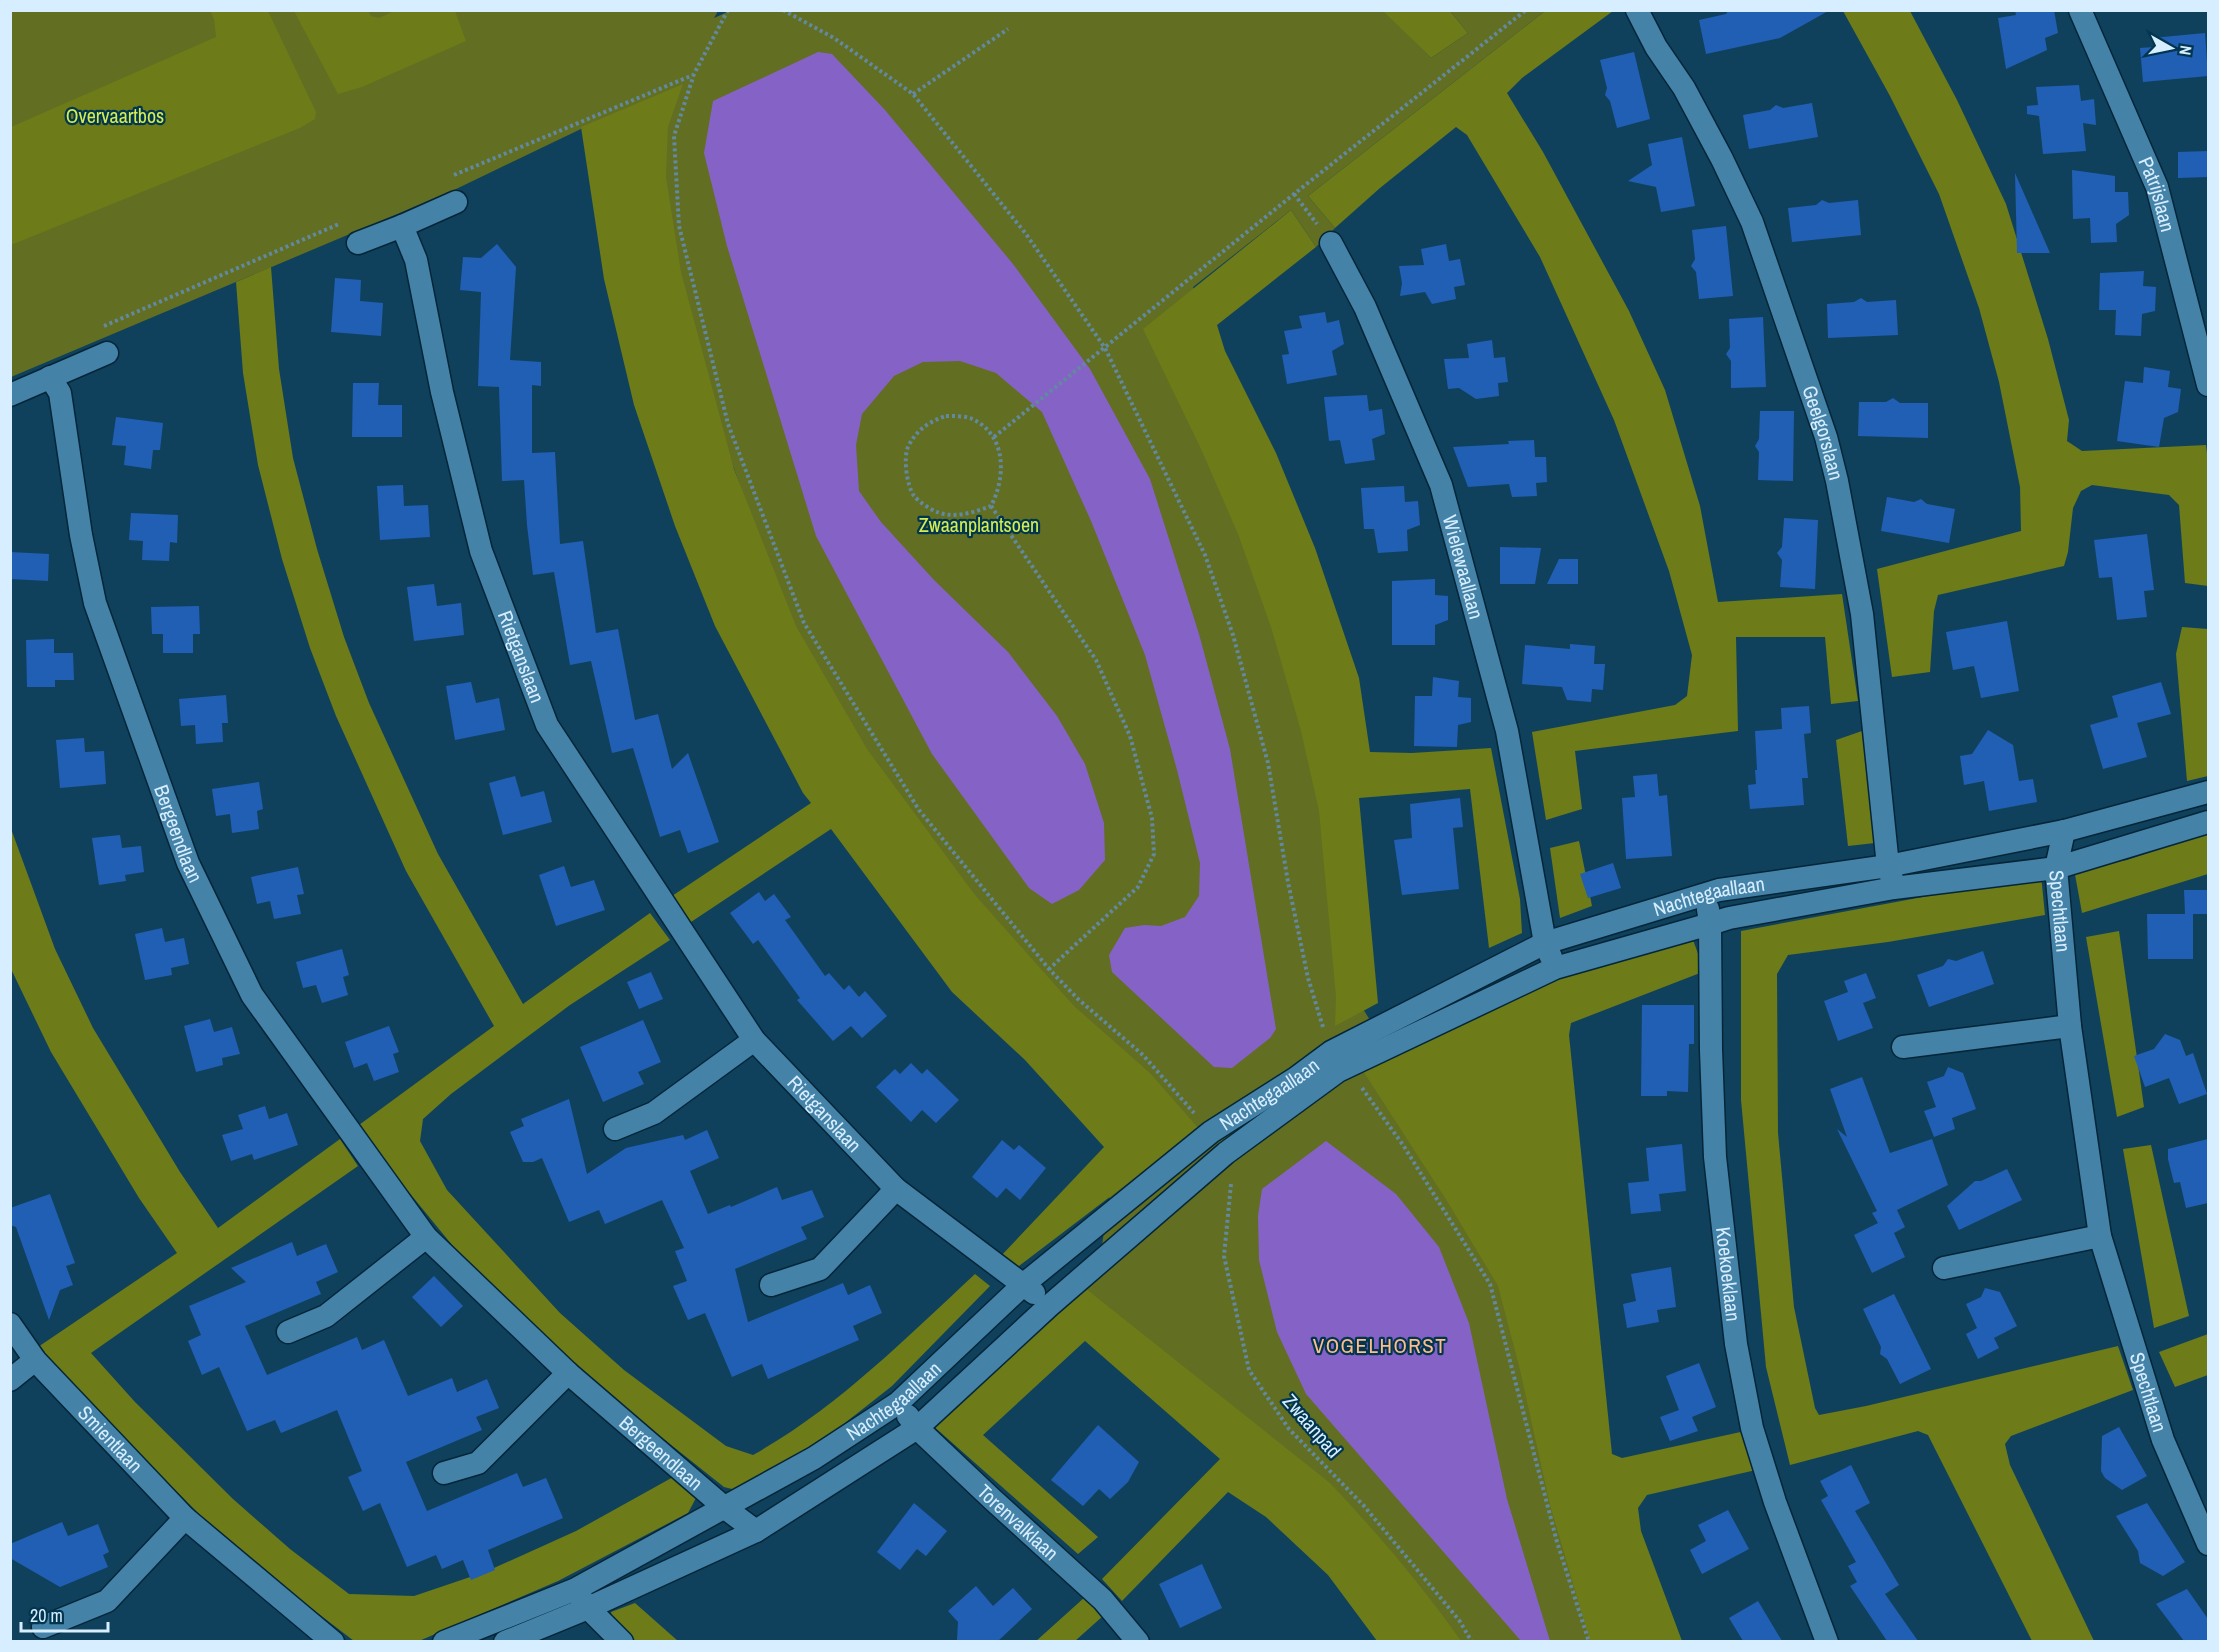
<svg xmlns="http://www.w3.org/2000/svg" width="2219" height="1652" font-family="'Archivo Narrow',sans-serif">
  <rect width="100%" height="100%" fill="#10415c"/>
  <path fill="#626e21" d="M732,10H1383L1431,58L1468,33L1450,11H1545L1308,196L1335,228L1316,247L1291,210L1193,287L1307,654L1355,996L1427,1112L1534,1308L1626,1641H1420L1085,1288L1097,1278L1117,1147L864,832L608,116L454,190L11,377L10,11H718L714,18Z"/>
  <path fill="#6d7b18" d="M210,11H268L316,112L315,119L300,128L11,245V127L216,37L214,19Z
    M294,11H368L371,16L379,18L394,11H455L466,41L362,87L338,94Z
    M1383,11H1450L1468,33L1431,58Z
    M1545,11H1613L1522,78L1507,93L1543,152L1629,311L1665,390L1700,506L1718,602L1842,594L1858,701L1831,704L1825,637H1736L1738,731L1575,751L1582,809L1546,820L1532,732L1675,705L1687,696L1692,655L1669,571L1614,420L1540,257L1467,135L1456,127L1380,188L1335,228L1308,196Z
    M1843,11H1910L1957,100L2006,204L2048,339L2069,420L2067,441L2082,451L2206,445L2208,461V586L2185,583L2179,505L2169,495L2092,485L2081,491L2073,508L2068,552L2064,566L1938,595L1934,611L1930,672L1892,677L1877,569L2021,531L2020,487L1999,382L1979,308L1939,194L1890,96Z
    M683,84L668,127L666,177L681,272L734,469L796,626L867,749L975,895L1074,1006L1150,1073L1199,1129L1015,1269L1000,1257L1104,1147L1025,1060L952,992L831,829L688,924L669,898L811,803L803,793L715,626L675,526L634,405L604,279L581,127Z
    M1291,210L1316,247L1217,325L1225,351L1276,453L1315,548L1359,678L1370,752L1412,753L1491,748L1520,899L1522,933L1489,948L1470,789L1359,798L1378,1003L1335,1026L1336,997L1319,811L1301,731L1271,627L1238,534L1201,449L1143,329Z
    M271,267L279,369L293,458L317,549L344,637L369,703L438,854L523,1004L650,913L670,940L570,1005L451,1094L423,1119L420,1141L447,1190L560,1313L624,1370L726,1446L753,1455C837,1408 905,1339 975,1274L990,1286L892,1386L836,1430L740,1491L724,1487L573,1367L475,1273L389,1168L359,1125L494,1026L406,871L336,716L310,648L282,559L258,465L243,373L236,282Z
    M2182,627L2208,629V776L2187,781L2176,654Z
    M1862,731L1875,843L1848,846L1836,740Z
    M10,826L55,949L93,1028L180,1172L218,1228L340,1139L358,1166L91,1353L135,1402L233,1499L290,1549L349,1594L414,1596L485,1572L576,1531L675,1476L697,1496L688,1513L558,1581L419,1641H354L268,1575L209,1524L111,1426L38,1347L177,1253L139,1198L51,1052L11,969Z
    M2208,833V874L2082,913L2074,869L2127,860Z
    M1579,841L1592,906L1560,918L1550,848Z
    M2041,875L2045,915L1888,942L1788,955L1777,974L1778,1133L1794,1307L1815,1408L1819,1415L1866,1406L2118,1346L2133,1390L2011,1436L2005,1444L2010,1465L2094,1641H2032L1928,1435L1918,1431L1790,1465L1766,1367L1741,1100V931Z
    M2119,931L2144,1107L2117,1117L2086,937Z
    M1693,940L1700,959V973L1571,1023L1569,1035L1612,1454L1622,1458L1745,1431L1756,1470L1647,1495L1638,1508L1641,1531L1682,1641H1590L1550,1505L1520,1370L1498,1286L1447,1201L1363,1071L1558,976Z
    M2151,1145L2189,1316L2154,1328L2123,1149Z
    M1085,1288L1330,1483C1377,1533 1422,1585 1461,1641H1377L1328,1575L1266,1517L1228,1492L1122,1601L1102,1579L1220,1459L1085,1341L983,1435L1098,1537L1078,1554L931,1424Z
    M2208,1334V1375L2175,1387L2159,1352Z
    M1085,1597L1103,1616L1075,1641L1035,1642Z
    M635,1603L678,1641H633L614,1624L611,1612Z"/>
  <path fill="#8563c6" d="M818,52L832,54L885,110L1013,264L1090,369L1150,479L1199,634L1230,749L1276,1029L1270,1038L1232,1068L1214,1067L1112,972L1109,955L1125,928L1144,925L1161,926L1185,917L1199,896L1200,863L1177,770L1145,655L1091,521L1042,412L996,373L960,361L923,362L894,376L862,414L856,445L859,491L881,522L934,580L1008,652L1057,716L1085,764L1104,823L1105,860L1079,890L1052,904L1029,888L932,754L816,536L727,246L704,153L713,101Z
    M1326,1141L1396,1194L1439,1247L1469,1323L1507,1499L1550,1641H1521L1306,1394L1277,1332L1259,1260L1258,1216L1262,1189Z"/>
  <path fill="#215fb4" d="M1729,10L1739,11L1830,10L1780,38L1706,54L1699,20L1726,14Z
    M2015,10H2054L2058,33L2045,38L2047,50L2006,69L1998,18L2016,15Z
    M2205,33L2208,76L2143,82L2140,48L2154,47L2152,38Z
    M1634,52L1650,119L1617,128L1610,101L1605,95L1607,88L1600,60Z
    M2079,85L2081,101L2094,99L2096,125L2083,123L2086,151L2043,154L2039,116L2027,114V106L2038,105L2036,87Z
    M1812,103L1818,137L1749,149L1743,115L1770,110L1776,105L1783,108Z
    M1682,137L1695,206L1661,212L1656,187L1628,181L1652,165L1648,144Z
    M2208,151V177L2178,178V152Z
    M2072,170L2115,176V192H2128L2129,215L2116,224L2117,242L2091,243L2090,218L2073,219Z
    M2015,173L2050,253H2017Z
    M1822,200L1829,203L1858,200L1861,235L1792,242L1788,208L1816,205Z
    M1726,226L1733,296L1699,299L1696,272L1691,266L1695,259L1692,230Z
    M497,244L516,267L510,360L541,362V386L532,385V453L555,452L560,544L583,541L596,633L618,629L635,720L658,714L672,769L688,753L719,842L688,853L680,830L660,837L633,748L612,753L591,661L570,665L554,572L533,575L527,525L524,480L502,481L499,387L478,386L481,292L460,290L463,257L481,258Z
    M1446,244L1449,261L1460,259L1465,285L1454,287L1456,299L1432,304L1425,292L1400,296L1402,283L1399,266L1424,265L1421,249Z
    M2144,271L2143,286L2156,287L2155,311L2142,314L2141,336L2115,335L2116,310H2099L2100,273Z
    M335,278L361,280L360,301L383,303L381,336L331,332Z
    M1861,298L1867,302L1896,300L1898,335L1828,338L1827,304L1854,302Z
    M1325,312L1327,323L1339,320L1344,344L1332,351L1337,375L1287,384L1282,355L1289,354L1284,331L1302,328L1299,316Z
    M1763,317L1766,387L1731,388V361L1726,354L1730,348L1729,319Z
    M1492,340L1494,358L1505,357L1508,382L1498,383L1499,396L1476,399L1459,388L1448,389L1444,359L1469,358L1467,344Z
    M2144,367L2170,371L2168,387L2181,389L2178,412L2164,418L2159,447L2117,441L2125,381L2143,383Z
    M353,383H379L378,405H402V437H352Z
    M1367,395L1369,411L1382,409L1385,434L1372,439L1375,460L1345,464L1340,440L1329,441L1324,397Z
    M1893,398L1900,403H1928V438L1858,436L1859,402H1886Z
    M1760,411H1794L1793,481L1758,480L1759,452L1755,446L1759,439Z
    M116,417L163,423L160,450H153L151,469L124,465L126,446L112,445Z
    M1534,440L1535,457H1546L1547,482L1536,483L1537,496L1512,497L1509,484L1468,487L1453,447L1509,444L1508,441Z
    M403,485L404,506L428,505L430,537L380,540L377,486Z
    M1404,486L1405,502L1418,501L1420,525L1407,530L1408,551L1378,553L1374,529H1364L1361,488Z
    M1887,497L1914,502L1921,499L1927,504L1955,509L1949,543L1881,531Z
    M131,513L178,515L177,543L170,542L169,561L142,560L143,541L129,540Z
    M1784,518L1818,520L1815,589L1780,587L1782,560L1777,553L1782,547Z
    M2147,534L2154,590L2144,591L2147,617L2117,620L2112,577L2099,578L2094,540Z
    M1500,547L1541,548L1535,584H1500Z
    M10,552L49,554L48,581L10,579Z
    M1559,559H1578V584H1547Z
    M1435,579V595L1448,596V620L1435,625V645H1392V581Z
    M434,584L437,606L461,603L464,635L414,641L407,587Z
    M199,606L200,634H193V653H163V634H152L151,607Z
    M2007,621L2019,691L1981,698L1974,666L1953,670L1946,632Z
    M54,639V653H73L74,680H55V687H27L26,640Z
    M1570,644L1595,646L1594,664H1605L1603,690L1592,689L1591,702L1567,700L1562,687L1522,684L1525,645L1570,649Z
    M1433,677L1459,681L1458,697L1471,698V722L1458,725L1457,747L1414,746L1415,696H1432Z
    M471,682L476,703L499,698L505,730L455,740L446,686Z
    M2161,682L2171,714L2137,723L2147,757L2103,769L2090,725L2118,717L2112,696Z
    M226,695L228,723H222L223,742L196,744L195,725L181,726L179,699Z
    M1809,706L1811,733L1804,734L1808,778H1802L1804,805L1750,809L1748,785L1756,784L1755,770H1757L1755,731L1782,729L1781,708Z
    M1988,730L2013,745L2019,781L2033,779L2037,802L1989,811L1984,781L1964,785L1960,756L1972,754Z
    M84,738L85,752L104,751L106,784L60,788L56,740Z
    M1657,774L1659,796L1667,795L1672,856L1626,859L1622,798L1635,797L1633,776Z
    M515,776L521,797L544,791L552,822L503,835L489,783Z
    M259,782L263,809L257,811L259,829L232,833L230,814L216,816L212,789Z
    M1460,798L1463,827L1453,828L1459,889L1402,895L1394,840L1412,838L1410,804Z
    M120,835L122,848L141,846L144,872L125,875L126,881L99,885L92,838Z
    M1613,863L1621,888L1588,898L1580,874Z
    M564,866L571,887L594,880L605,910L556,926L539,875Z
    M298,867L304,894L297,895L301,914L274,919L270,901L257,904L251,877Z
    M2184,890H2208V914H2193V959H2148L2147,914H2185Z
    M759,892L765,901L774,894L791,917L785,920L825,976L829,973L844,990L849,985L859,997L865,991L887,1016L862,1038L851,1026L833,1041L797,1000L800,998L758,940L753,944L730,913Z
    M162,928L165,942L184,938L189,964L171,968L172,975L145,980L135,934Z
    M342,949L349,975L343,977L348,995L322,1003L316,985L303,988L296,962Z
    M1983,951L1994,984L1929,1007L1917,975L1943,966L1948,959L1956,961Z
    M651,972L663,999L639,1009L627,982Z
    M1866,973L1876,998L1863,1003L1873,1028L1838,1041L1824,1001L1848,992L1844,981Z
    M1642,1005H1694V1044H1689L1688,1092L1667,1091V1096H1641Z
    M210,1019L214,1032L232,1027L240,1054L222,1058L223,1065L196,1072L184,1026Z
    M643,1020L661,1062L638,1072L644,1084L603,1102L580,1047Z
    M389,1026L399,1052L393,1054L399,1072L374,1081L367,1063L354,1068L345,1042Z
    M2165,1034L2180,1040L2186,1056L2193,1053L2207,1094L2179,1104L2169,1078L2145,1087L2134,1056L2154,1049Z
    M911,1063L922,1074L927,1069L959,1100L936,1123L922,1110L911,1122L876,1087L895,1069L900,1074Z
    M1948,1067L1963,1073L1976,1109L1952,1118L1955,1129L1934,1137L1924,1111L1936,1107L1927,1082L1944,1076Z
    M1862,1077L1890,1153L1932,1139L1948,1185L1897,1210L1905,1227L1894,1233L1905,1257L1872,1273L1854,1235L1878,1223L1872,1213L1877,1211L1837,1129L1847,1137L1830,1089Z
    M569,1099L587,1174L626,1148L683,1135L685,1140L707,1130L719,1158L690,1171L708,1214L730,1205L731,1207L777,1187L782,1200L812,1190L824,1217L801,1227L807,1239L735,1269L748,1322L843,1283L848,1295L870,1285L882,1313L853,1326L859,1340L768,1379L762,1364L732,1377L705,1313L688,1320L673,1286L687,1281L675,1251L684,1248L662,1200L605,1224L599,1210L569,1222L542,1158L533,1162H523L510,1132L524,1126L521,1119Z
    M265,1106L269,1119L287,1113L298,1145L254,1160L252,1154L231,1161L222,1135L243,1129L238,1115Z
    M2208,1139V1203L2186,1208L2180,1182L2174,1183L2168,1159V1149Z
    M1002,1140L1014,1150L1019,1145L1046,1168L1020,1200L1006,1188L997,1198L972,1177Z
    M1682,1144L1686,1191L1659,1194L1661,1211L1631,1214L1628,1183L1649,1181L1646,1148Z
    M2007,1169L2022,1200L1959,1230L1947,1206L1975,1181H1981Z
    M50,1194L75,1263L66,1266L73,1285L60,1290L49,1320L16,1227L10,1225V1208Z
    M292,1242L297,1256L326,1244L338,1272L316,1282L321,1294L245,1326L267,1375L357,1337L362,1350L384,1340L408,1396L452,1378L457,1392L487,1379L499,1408L476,1417L482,1430L406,1462L427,1511L517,1473L523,1487L546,1478L563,1518L488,1550L495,1570L471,1580L463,1560L442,1569L436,1555L407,1567L380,1503L363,1511L348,1477L362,1471L337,1410L281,1433L275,1420L247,1431L219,1367L202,1375L188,1341L201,1335L189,1306L246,1282L231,1268Z
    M1671,1267L1676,1307L1657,1310L1659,1322L1627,1328L1623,1304L1636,1301L1631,1274Z
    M434,1276L463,1306L441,1327L412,1297Z
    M1985,1288L2000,1292L2017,1326L1994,1338L1999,1348L1978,1359L1966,1334L1977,1328L1966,1304L1981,1297Z
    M1894,1294L1931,1369L1900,1384L1887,1359L1880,1354L1881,1347L1863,1309Z
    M1699,1363L1716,1407L1692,1417L1698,1431L1670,1441L1660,1417L1679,1410L1666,1376Z
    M1098,1425L1139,1462L1128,1482L1110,1499L1099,1489L1083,1506L1051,1480Z
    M2119,1427L2147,1476L2122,1490L2105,1478L2101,1471L2102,1436Z
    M1851,1465L1870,1503L1855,1511L1899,1585L1885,1594L1918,1641H1887L1850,1586L1857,1582L1848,1566L1856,1562L1821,1500L1828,1496L1820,1481Z
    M914,1503L947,1531L926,1556L917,1549L900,1570L877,1552Z
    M2147,1503L2185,1562L2163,1576L2140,1563L2138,1551L2116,1516Z
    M1728,1510L1749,1549L1702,1574L1690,1550L1706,1541L1698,1525Z
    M62,1522L68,1536L98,1524L109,1552L103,1555L108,1567L60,1587L10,1558V1544Z
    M1202,1564L1222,1608L1180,1628L1159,1584Z
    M976,1586L993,1606L1013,1588L1032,1609L998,1641L957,1640L958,1622L948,1611Z
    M2187,1589L2208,1619V1641H2184L2156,1604Z
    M1758,1601L1782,1641H1743L1729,1618Z"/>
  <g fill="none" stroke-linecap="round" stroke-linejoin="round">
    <g stroke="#052639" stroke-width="25">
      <g id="street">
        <path id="s1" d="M1637,10L1656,47L1684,88L1722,159L1752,222L1826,437L1837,481L1862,614L1888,866L1892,879"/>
        <path id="s2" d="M2080,10L2157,187L2208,385"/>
        <path id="s3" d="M402,226L416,260L442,392L481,551L547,725L754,1040L896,1189L1034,1293"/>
        <path d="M358,243L402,226L456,202"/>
        <path id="s4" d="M1331,243L1365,307L1441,485L1507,731L1545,943L1551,957"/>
        <path id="s5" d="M50,377L60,393L81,535L95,603L188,863L252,995L426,1237L568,1373L725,1508L756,1531"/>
        <path d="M10,395L107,353"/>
        <path id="s6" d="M2064,831L2056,868L2070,1026L2100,1236L2163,1440L2208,1544"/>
        <path id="s7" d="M1708,909L1710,924L1711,1050L1715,1157L1736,1344L1752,1428L1775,1502L1827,1642"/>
        <path d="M1903,1047L2070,1026"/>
        <path d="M615,1129L654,1113L754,1040"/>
        <path d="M1944,1268L2100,1236"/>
        <path d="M771,1285L820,1269L896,1189"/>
        <path id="s8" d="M10,1324L35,1360L185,1518L333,1642"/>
        <path d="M288,1332L326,1316L426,1237"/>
        <path d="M10,1380L35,1360"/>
        <path id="s9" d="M908,1416L917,1428L992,1499L1103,1600L1138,1642"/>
        <path d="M444,1473L478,1463L568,1373"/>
        <path d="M581,1598L588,1608L622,1642"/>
        <path d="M43,1627L107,1601L185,1518"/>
        <path id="s10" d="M444,1642L576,1589L814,1458L898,1403L1024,1284L1211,1132L1296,1078L1331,1052L1545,943L1719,890L1888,866L2064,831L2208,792"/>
        <path d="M505,1642L588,1608L756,1531L917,1428L1049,1306L1226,1153L1338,1071L1555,968L1710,924L1729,918L1894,888L2056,868L2208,822"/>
      </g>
    </g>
    <path stroke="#6289a0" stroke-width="4" stroke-dasharray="3 3" stroke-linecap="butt" d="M728,10L694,74L674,136L679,226L728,424L804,623L919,810L1049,969L1078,999L1143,1055L1194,1113
      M783,10L834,38L913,94L1026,234L1105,348L1205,555L1233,635L1268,763L1288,882L1308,978L1323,1027
      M913,94L1008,29
      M454,175L693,75
      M1294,194L1317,224
      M104,326L339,224
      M946,416C954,416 963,416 970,418C1006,433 1007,475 991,506C975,512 954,519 937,512C931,510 918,501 914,496C907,486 903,458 908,447C916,430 930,421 946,416Z
      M994,437L1294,194L1526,10
      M991,506L1096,660L1130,736L1152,818L1154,854L1138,887L1049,969
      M1362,1088L1403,1145L1490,1284L1557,1542L1589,1642
      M1231,1184L1224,1256L1249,1370L1289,1429L1364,1506L1459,1620L1472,1642"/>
    <use href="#street" stroke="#4582a7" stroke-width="22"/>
  </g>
  <g text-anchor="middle" stroke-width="4.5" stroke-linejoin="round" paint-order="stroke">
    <g font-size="20" fill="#d5ed4f" stroke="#023650">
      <text x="115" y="123">Overvaartbos</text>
      <text x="979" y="532">Zwaanplantsoen</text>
    </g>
    <g font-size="20" fill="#d6eeff" stroke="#023650">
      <text dy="7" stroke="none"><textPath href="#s2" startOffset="200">Patrijslaan</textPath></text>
      <text dy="7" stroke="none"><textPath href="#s1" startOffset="464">Geelgorslaan</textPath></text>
      <text dy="7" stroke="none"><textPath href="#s4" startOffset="351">Wielewaallaan</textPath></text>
      <text dy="7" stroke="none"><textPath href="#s3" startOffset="448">Rietganslaan</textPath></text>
      <text dy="7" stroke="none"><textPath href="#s5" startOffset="477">Bergeendlaan</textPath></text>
      <text dy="7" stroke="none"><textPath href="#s10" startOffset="1484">Nachtegaallaan</textPath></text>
      <text dy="7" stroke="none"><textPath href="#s6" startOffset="81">Spechtlaan</textPath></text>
      <text dy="7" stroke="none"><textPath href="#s10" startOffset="998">Nachtegaallaan</textPath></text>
      <text dy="7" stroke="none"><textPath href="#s3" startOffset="1000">Rietganslaan</textPath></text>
      <text dy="7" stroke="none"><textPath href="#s7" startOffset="366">Koekoeklaan</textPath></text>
      <text dy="7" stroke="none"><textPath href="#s6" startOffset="572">Spechtlaan</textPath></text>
      <text dy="7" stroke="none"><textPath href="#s10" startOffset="512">Nachtegaallaan</textPath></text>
      <text transform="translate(1312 1426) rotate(49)" y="7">Zwaanpad</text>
      <text dy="7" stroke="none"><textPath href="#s8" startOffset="153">Smientlaan</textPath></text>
      <text dy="7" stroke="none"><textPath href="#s5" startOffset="1272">Bergeendlaan</textPath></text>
      <text dy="7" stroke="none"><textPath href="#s9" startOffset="153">Torenvalklaan</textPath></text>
    </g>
    <g font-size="21" letter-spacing="1.5" fill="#ffbd8b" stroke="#023650">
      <text x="1380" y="1353">VOGELHORST</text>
    </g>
  </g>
  <rect width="2219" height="1652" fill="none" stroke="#d6eeff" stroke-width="24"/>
  <g transform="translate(2171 48) rotate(99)" stroke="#023650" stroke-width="4.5" paint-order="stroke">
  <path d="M0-4.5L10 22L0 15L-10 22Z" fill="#d6eeff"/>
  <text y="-9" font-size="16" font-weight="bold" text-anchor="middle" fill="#d6eeff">N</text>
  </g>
  <path d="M21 1622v9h87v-9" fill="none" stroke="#d6eeff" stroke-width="3"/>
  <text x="30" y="1622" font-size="18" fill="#d6eeff" stroke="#023650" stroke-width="4.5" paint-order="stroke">20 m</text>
</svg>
